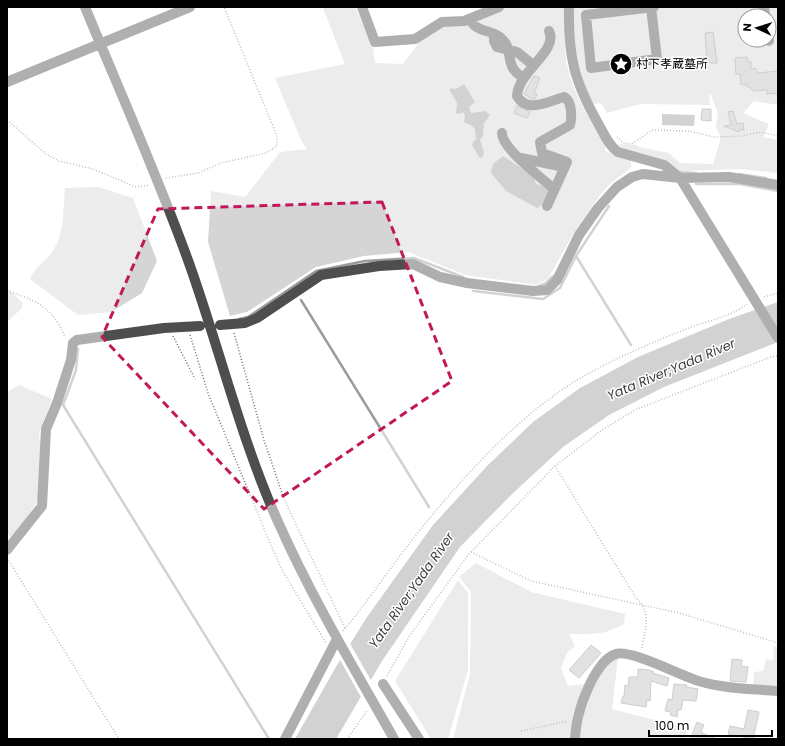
<svg xmlns="http://www.w3.org/2000/svg" width="785" height="746" font-family="Poppins,'Noto Sans JP',sans-serif">
  <rect width="100%" height="100%" fill="#fff"/>
  <path fill="#d5d5d5" fill-rule="evenodd" d="M327,7H355L373,47L375,63L403,64L420,41L445,25H465L507,7H565C565,27 563,49 568,69C574,95 591,121 605,144V151L631,160V168L612,182L601,194L573,234L548,279L536,285L466,275L408,252L364,256L316,267L247,312L230,316L208,242L211,191L245,197L280,152L307,149L301,140L275,78L345,64L323,8Z
    M573,7H778V105L754,101L743,113L769,124L763,137L778,140V173L740,169L678,171L625,150L618,144L637,145L639,147L669,153L680,163L713,164L721,138L716,127L718,113L711,95H709L710,105L640,104L607,113L601,103L592,104L584,85L575,53ZM745,16H769V40H745Z
    M98,187L133,198L157,261L142,293L111,312L78,315L30,279C37,265 41,265 50,255C65,237 63,210 65,188Z
    M7,288L23,303L21,309L7,322Z
    M19,385L52,399L39,433L42,462L37,502L11,540L7,532V392Z
    M476,563L531,592L625,614L624,624C602,636 592,634 569,634L575,646L567,653L561,668L568,686L584,684L573,714L570,739H453L470,674L471,592L459,577Z
    M458,580L468,593V670L448,739H431L395,681Z
    M774,646L778,647V687L753,686L754,672L763,671L766,659L773,660Z
    M618,658L612,709L690,729L683,739H580C583,710 591,674 618,658Z"/>
  <path fill="#9c9c9c" d="M464,84L475,102L469,107L471,113L485,111L490,115L484,123L483,136L480,140L484,153L482,158L479,157L472,145L474,140H476L475,129L471,125L465,123L464,121L465,116L463,112L459,114L456,113L457,103L450,91L451,88L456,89Z
    M662,114L695,115L694,126L662,125Z
    M503,156L533,176L536,184L547,187L549,191L543,204L537,208L506,191L491,173L493,164Z
    M778,302V342L664,387L609,415L563,447L511,495L460,547L382,661L336,739H295L337,665L367,617L433,525L488,465L533,422L580,388L638,357L729,319Z"/>
  <path fill="#fff" d="M349,642L372,682L362,699L339,658Z"/>
  <g fill="none" stroke-linecap="round" stroke-linejoin="round">
    <path stroke="#9c9c9c" stroke-width="2.5" d="M680,172L696,173
      M739,174L766,178
      M696,184H740L778,191
      M576,256L631,345
      M539,286L546,283L553,276
      M473,291L543,299L560,288L576,256L609,206
      M301,300L429,507
      M239,319L248,317L316,271L365,261L414,258L463,277
      M78,349L76,370L63,405L269,739"/>
  </g>
  <path fill="#bebebe" stroke="#929292" d="M713,32L717,63H707L705,33Z
    M747,57L748,62H751V69L755,68L758,73L778,71V93L767,94V90L753,91L750,87H747V84L741,85L740,74H736L735,58Z
    M534,76L540,78L534,93L537,94L535,99H533L524,94Z
    M517,106L530,112L527,118L514,113Z
    M702,109H711V121L701,120Z
    M733,111L737,124L743,123L744,130H739V132L724,126L731,125L728,112Z
    M591,645L601,653L579,678L569,670Z
    M732,659L742,660L741,666L748,667L746,682L730,681Z
    M638,669L649,670L654,672L653,673L669,678L667,686L651,681L650,701L647,700L646,707L621,703L623,696H624L625,685L628,686L629,677H638Z
    M674,684L687,685L686,687L698,689L696,701L683,700L681,710H678L677,717L670,715L671,712L665,711L668,699L672,700Z
    M748,710L759,712L753,739L728,734L730,726L744,729Z
    M697,722L704,725L701,731L702,733L716,739H690Z"/>
  <g fill="none" stroke-linecap="round" stroke-linejoin="round">
    <path stroke="#707070" stroke-width="1.5" stroke-dasharray="1 2" stroke-linecap="butt" d="M7,120L46,154L59,161L93,169L136,187L150,185
      M617,137L623,143L632,144L652,130L689,131L714,137L742,136L760,132L778,136
      M166,178L198,173L221,163L266,153L277,146V136L224,7
      M7,291C37,300 53,308 65,337
      M764,297L778,293
      M234,333L264,440L284,499L345,628
      M190,335L208,393L270,543L282,570L326,643
      M173,336L195,379
      M555,466L636,598C652,612 645,629 642,648
      M471,552L531,581L679,613L778,643
      M7,558L119,739
      M343,631C370,599 393,563 420,530C463,476 524,410 584,376C616,358 655,341 689,328C707,321 732,316 747,304
      M387,676L410,635L469,554L555,466L602,430L637,409L771,357L778,356
      M521,731L568,721
      M347,739L367,711"/>
    <path stroke="#4e4e4e" stroke-width="10" d="M85,7C120,92 158,177 189,263C220,350 241,440 279,524C312,598 354,668 394,739
      M362,7L375,42L415,39L442,22L464,21L499,7
      M569,7C568,57 574,81 599,125C604,134 609,146 618,152L664,165L680,178L778,338
      M651,7L657,59L591,68L586,15L654,7
      M764,7L765,16
      M470,19C476,33 491,29 501,38C515,50 503,67 523,77
      M494,34V41L497,47L517,52L533,65
      M769,40V41
      M7,82L190,7
      M502,133C502,149 542,178 554,189
      M521,158L564,167
      M547,206L567,162L542,153L540,142L570,125C572,118 572,100 564,97C549,101 527,114 517,96C518,71 559,51 549,31
      M220,325L245,323L257,318L321,275L379,266L413,264L440,277L467,283L533,291L547,290L557,280L579,235L598,208L617,187L632,177L643,174L680,178L729,177L778,185
      M7,550L42,506L46,429L57,403L71,360L73,343L77,340L164,328L200,326
      M383,684L419,739
      M285,739L337,639
      M575,739C576,718 583,697 593,678C599,668 605,658 616,654C631,649 683,677 702,682C727,689 753,689 778,691"/>
  </g>
  <path d="M0 0H785V746H0ZM382,202L452,381L264,509L102,337L158,209Z" fill="#fff" fill-opacity=".55" fill-rule="evenodd"/>
  <path fill="none" stroke="#c2185b" stroke-width="3" stroke-dasharray="8 5" stroke-linejoin="round" d="M382,202L452,381L264,509L102,337L158,209Z"/>
  <defs>
    <g id="sight-disc" transform="scale(1.15)"><circle r="9.5" fill="#000" stroke="#fff"/><path d="M0-6L1.8-2.2L6-1.7L2.9 1.2L3.7 5.4L0 3.3L-3.7 5.4L-2.9 1.2L-6-1.7L-1.8-2.2Z" fill="#fff"/></g>
  </defs>
  <g fill-rule="evenodd">
    <use href="#sight-disc" x="621" y="64"/>
  </g>
  <g text-anchor="middle" stroke-width="3" stroke-linejoin="round" paint-order="stroke">
    <g font-size="12" fill="#000" stroke="#fff" text-anchor="start">
      <text x="636" y="68">村下孝蔵墓所</text>
    </g>
    <g font-size="13" font-style="italic" fill="#3d3d3d" stroke="#fff">
      <text transform="translate(671 369) rotate(-23)" y="5">Yata River;Yada River</text>
      <text transform="translate(411 590) rotate(-55)" y="5">Yata River;Yada River</text>
    </g>
  </g>
  <rect width="785" height="746" fill="none" stroke="#000000" stroke-width="16"/>
  <g transform="translate(757 28) rotate(274)"><circle r="19" fill="#ffffff" stroke="#999999"/>
  <path d="M0-3L7 15L0 10L-7 15Z" fill="#000000"/>
  <text y="-6" font-size="11" font-weight="bold" text-anchor="middle" fill="#000000">N</text>
  </g>
  <path d="M649 730v6h123v-6" fill="none" stroke="#000000" stroke-width="2"/>
  <text x="655" y="730" font-size="12" fill="#000000" stroke="#ffffff" stroke-width="3" paint-order="stroke">100 m</text>
</svg>
